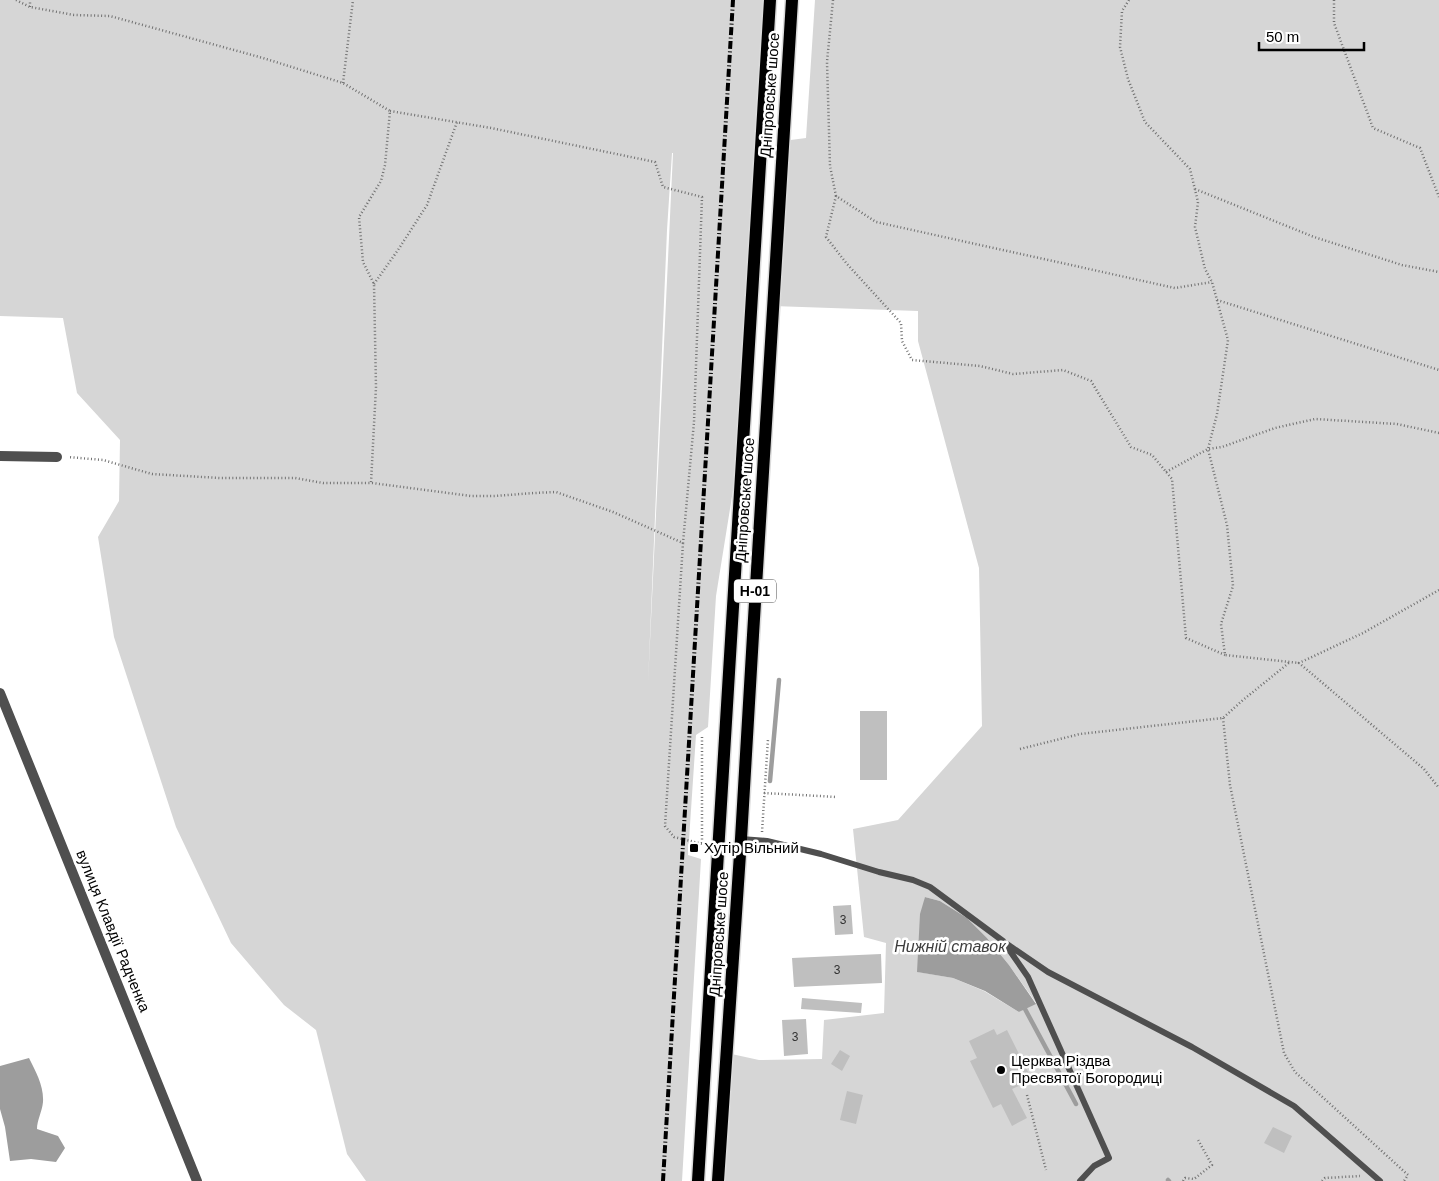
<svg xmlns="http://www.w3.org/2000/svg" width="1439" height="1181" font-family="Helvetica,sans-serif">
  <rect width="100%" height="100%" fill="#fff"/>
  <path fill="#d6d6d6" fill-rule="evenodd" d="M0,0H770L743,428L716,596L708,727L696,735L688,855L701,859L682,1181H366L347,1154L316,1030L284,1005L231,943L176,827L114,637L98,537L119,501L120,440L77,393L63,318L0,316ZM672,153H673L648,684L667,230Z
    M815,0H1439V1181H718L727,1053L759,1060L822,1059L824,1020L884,1013L886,943L864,937L853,829L898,820L982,726L979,568L918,341V311L773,306L783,141L806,138ZM925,897L940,901L967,918L987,938L1009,965L1036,1003L1019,1012L984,991L953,978L918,972Z"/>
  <path fill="#9d9d9d" d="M925,897L940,901L967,918L987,938L1009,965L1036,1004L1019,1012L985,991L953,978L917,972L920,914Z
    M29,1058C36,1072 44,1086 43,1102C42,1112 37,1120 37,1129L58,1136L65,1148L56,1162L31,1159L10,1161L5,1127L0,1109V1066Z"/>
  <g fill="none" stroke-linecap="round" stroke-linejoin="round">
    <path stroke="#9d9d9d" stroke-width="4.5" d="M770,781L779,680
      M1025,1009L1076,1104
      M1168,1180L1169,1181"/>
  </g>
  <path fill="#bfbfbf" d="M860,711H887V780H860Z
    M851,905L853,934L835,935L833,906Z
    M881,954L882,983L794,987L792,958Z
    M802,998L862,1003L861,1013L801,1009Z
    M806,1019L808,1054L784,1056L782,1020Z
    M994,1029L997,1035L1007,1030L1032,1080L1012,1089L1027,1118L1012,1126L1001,1104L993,1108L970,1061L977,1058L969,1041Z
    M840,1050L850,1056L842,1071L831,1064Z
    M847,1091L863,1095L856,1124L840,1120Z
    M1273,1127L1292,1136L1284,1153L1264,1143Z"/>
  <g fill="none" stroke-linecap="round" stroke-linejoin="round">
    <g stroke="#dbdbdb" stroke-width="15">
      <path id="primary" d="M698,1181L770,0
        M718,1181L741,839L753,635L792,0"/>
    </g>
    <path stroke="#717171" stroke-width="2.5" stroke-dasharray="1 2.5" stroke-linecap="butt" d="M16,0L30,7L74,15L110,16L263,58L343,83L390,111L385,165L381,181L359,217L363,262L374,284L376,387L371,483H323L295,478H220L152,474L103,460L68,457
      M833,0L827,62L830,166L836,196L876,222L1175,288L1212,282
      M1129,0L1122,11L1120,47L1128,79L1145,122L1190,169L1198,202L1195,227L1205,269L1212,282L1228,340L1217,414L1208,449L1227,525L1233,586L1221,624L1225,655L1299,663
      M1334,0V23L1373,128L1420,148L1439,197
      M30,7V0
      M343,83L353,0
      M390,111L491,128L655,162L663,187L702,197L694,422L683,543
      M1195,189L1314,237L1402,265L1439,272
      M836,196L826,237L847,264L901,323L902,341L912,360L980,366L1013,374L1063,370L1091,381L1131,447L1152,455L1172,479L1186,638L1225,655
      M374,284L398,250L427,205L457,122
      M1217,300L1439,370
      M1166,472L1208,449L1222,447L1275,428L1315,419L1397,424L1439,433
      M372,483L471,496H494L534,493L556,492L613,512L683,543L665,826L674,837L707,845
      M1439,590L1363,633L1299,663L1424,769L1439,788
      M1223,718L1230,785L1284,1053L1295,1072L1408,1175L1404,1181
      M1020,749L1080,734L1223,718L1243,700L1290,662
      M764,793L837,797
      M762,832L768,739
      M702,843V737
      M1027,1095L1046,1170
      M1183,1181L1185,1178L1194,1179L1212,1165L1197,1138
      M1322,1181L1325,1178L1360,1176"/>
    <path stroke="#4f4f4f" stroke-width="6" d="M741,839L767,841L821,854L879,872L913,880L930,887L1003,941L1028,977L1109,1158L1094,1166L1080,1181
      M1007,944L1048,972L1192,1047L1294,1106L1380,1181"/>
    <path stroke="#4f4f4f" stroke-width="10" d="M0,456L57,457
      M0,693L197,1181"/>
    <use href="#primary" stroke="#000" stroke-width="12"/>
    <path stroke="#000" stroke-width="4" stroke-dasharray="8 2.5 1 2.5" stroke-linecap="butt" d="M663,1181L733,0"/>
  </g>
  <g fill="#000" stroke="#fff" stroke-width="2">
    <rect x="689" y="843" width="10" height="10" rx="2.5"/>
    <circle cx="1001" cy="1070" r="5"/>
  </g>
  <g text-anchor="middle" stroke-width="5" stroke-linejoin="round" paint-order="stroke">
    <g font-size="12" fill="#303030">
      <text x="843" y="924">3</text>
      <text x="837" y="974">3</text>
      <text x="795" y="1041">3</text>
    </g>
    <rect fill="#fff" stroke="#4c4c4c" stroke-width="1" x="734" y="579.5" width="42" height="23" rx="4"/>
    <g font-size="14" font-weight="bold" fill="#000">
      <text x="755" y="596">Н-01</text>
    </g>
    <g font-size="15" fill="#000" stroke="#fff">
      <text transform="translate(770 95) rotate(-86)" y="5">Дніпровське шосе</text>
      <text transform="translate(745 500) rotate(-86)" y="5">Дніпровське шосе</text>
      <text transform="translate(113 931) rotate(68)" y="5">вулиця Клавдії Радченка</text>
      <text transform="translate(719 934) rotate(-86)" y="5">Дніпровське шосе</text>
    </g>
    <g font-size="15" fill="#000" stroke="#fff" text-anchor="start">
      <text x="704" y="853">Хутір Вільний</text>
      <text x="1011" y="1066">Церква Різдва<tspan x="1011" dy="17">Пресвятої Богородиці</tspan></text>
    </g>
    <g font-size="16" font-style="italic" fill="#3e3e3e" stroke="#fff">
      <text x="950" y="952">Нижній ставок</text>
    </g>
  </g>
  <path d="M1259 42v8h105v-8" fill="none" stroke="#000000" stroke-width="2.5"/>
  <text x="1266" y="42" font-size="15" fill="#000000" stroke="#ffffff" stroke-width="4" paint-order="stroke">50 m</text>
</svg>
